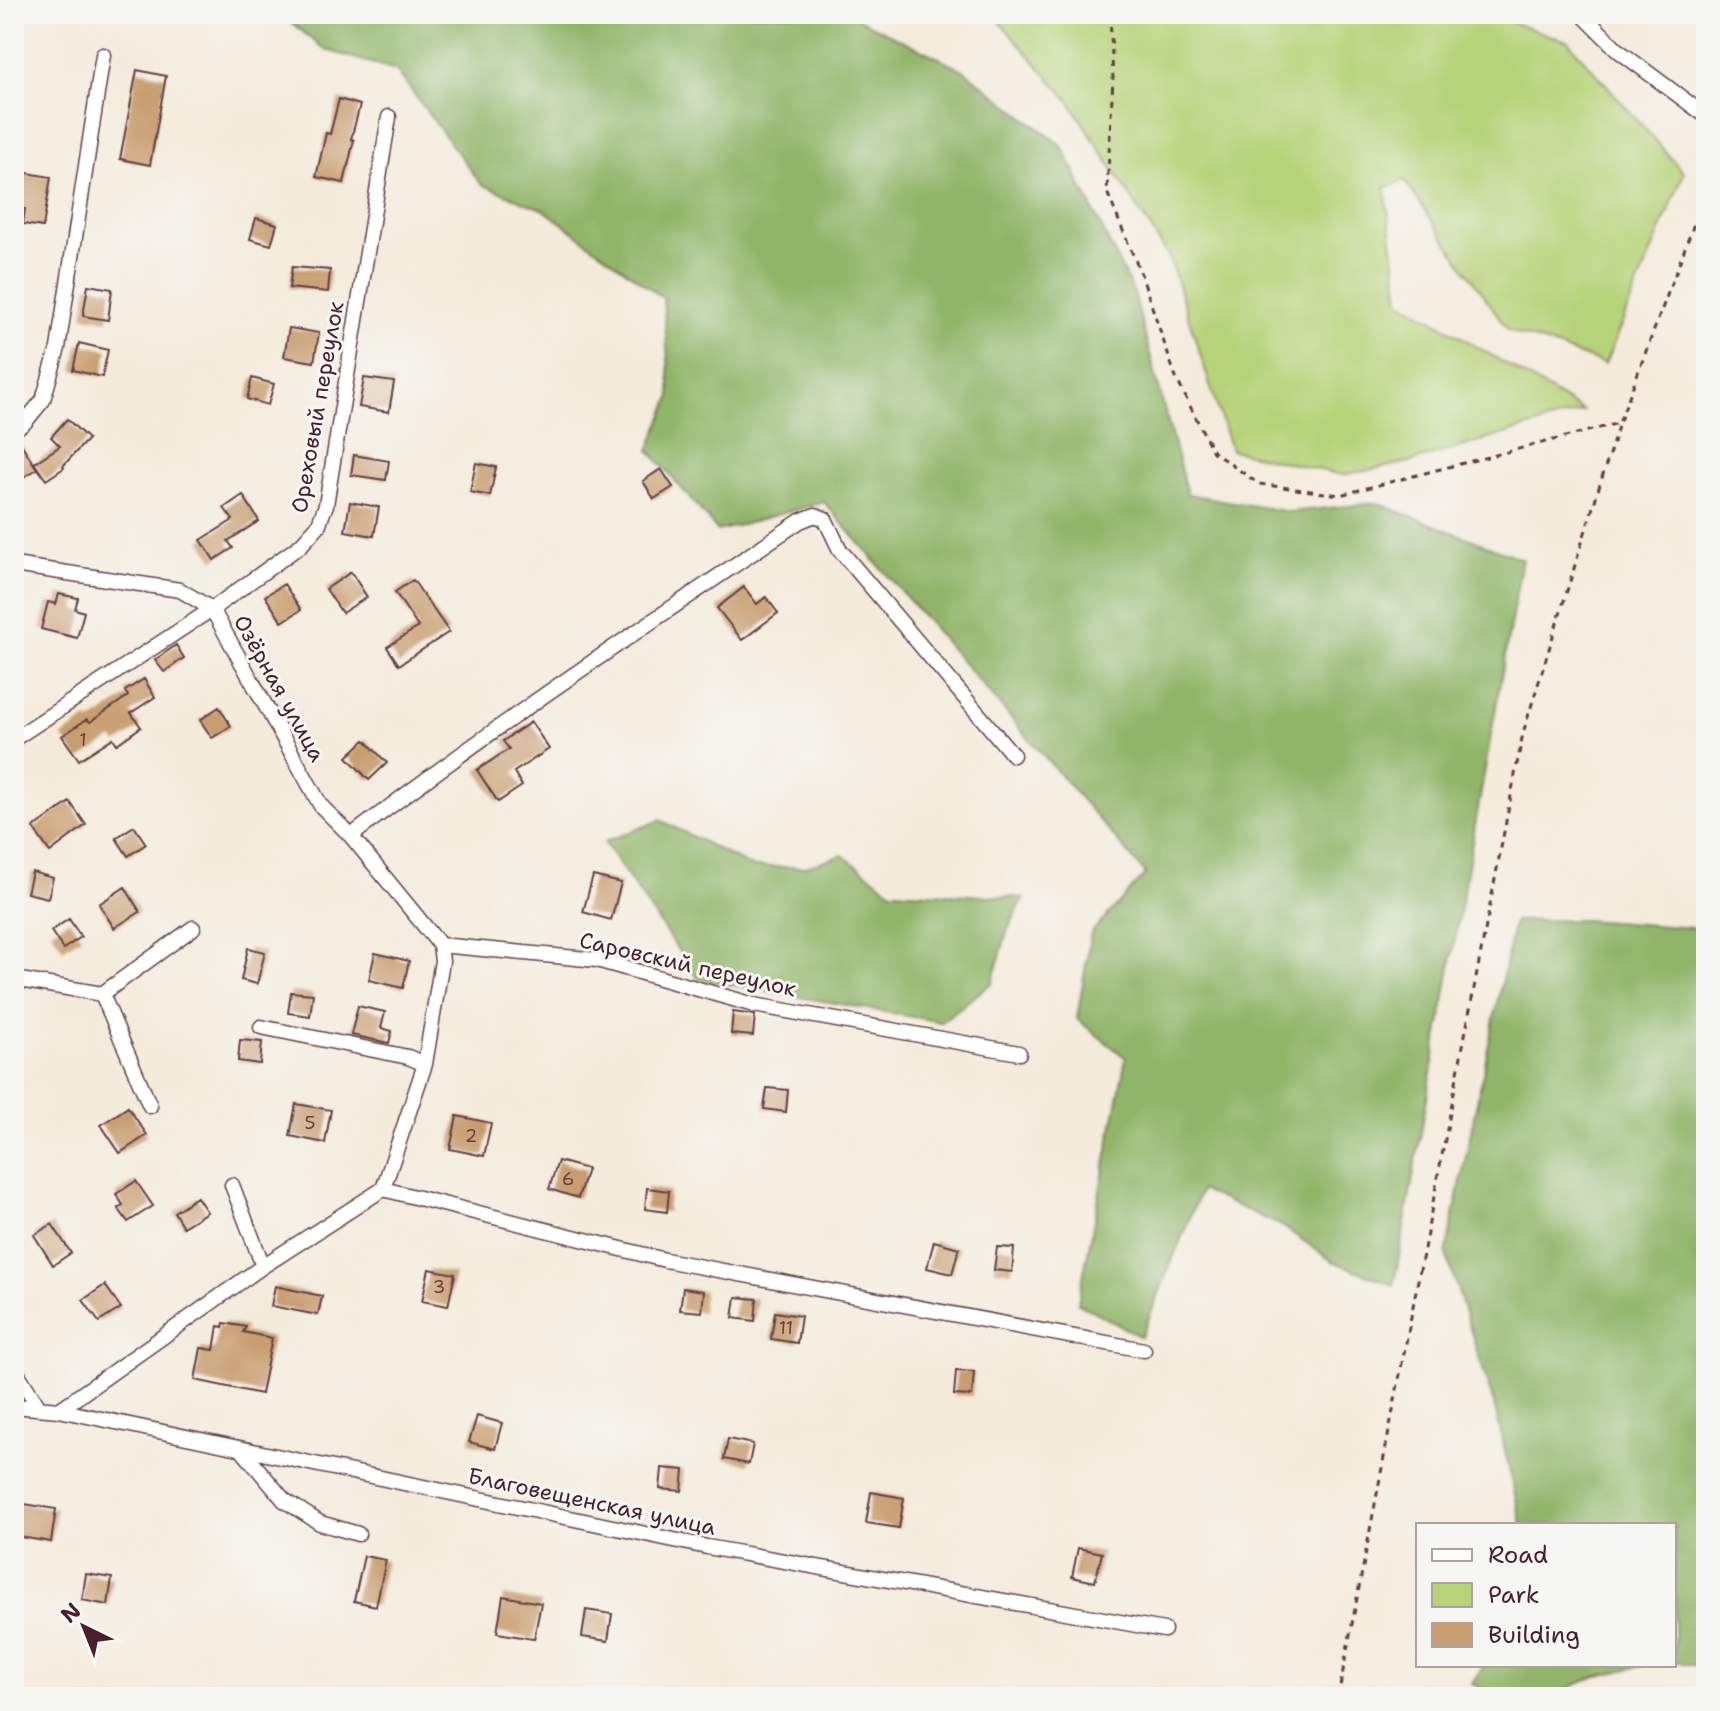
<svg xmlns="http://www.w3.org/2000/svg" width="1720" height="1711" font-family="'Shantell Sans',sans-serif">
  <rect width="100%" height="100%" fill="#f6f6f2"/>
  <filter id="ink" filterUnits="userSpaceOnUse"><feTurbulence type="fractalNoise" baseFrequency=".0125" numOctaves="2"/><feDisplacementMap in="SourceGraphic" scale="16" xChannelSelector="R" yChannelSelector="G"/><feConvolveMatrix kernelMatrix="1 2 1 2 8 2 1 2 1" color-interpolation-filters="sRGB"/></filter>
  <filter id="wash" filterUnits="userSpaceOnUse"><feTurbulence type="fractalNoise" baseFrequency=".006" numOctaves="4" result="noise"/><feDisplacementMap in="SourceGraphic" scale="32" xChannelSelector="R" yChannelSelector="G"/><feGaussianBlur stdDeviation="1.8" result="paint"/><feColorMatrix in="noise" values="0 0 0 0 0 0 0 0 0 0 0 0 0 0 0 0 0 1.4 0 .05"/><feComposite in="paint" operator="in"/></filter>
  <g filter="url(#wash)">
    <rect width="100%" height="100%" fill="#f4ebdb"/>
    <path fill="#b6d379" stroke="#807952" stroke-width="2" d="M993,14H1495V17L1568,41L1684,173L1605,364L1508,330L1404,180L1385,188L1400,300L1583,411L1410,462L1342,475L1231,450L1169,257L1068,99Z"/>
    <path fill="#90b569" stroke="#6d6a4a" stroke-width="2" d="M280,14H848L962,69L1062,146L1134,294L1187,494L1289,512L1377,503L1522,559L1394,1285L1334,1262L1282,1226L1201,1190L1141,1337L1078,1303L1126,1058L1077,1019L1091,933L1146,874L824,502L718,531L649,450L671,397L663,298L544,210L481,184L396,70L326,50Z
      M660,820L752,867H804L842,855L892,891L1024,898L1008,929L992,983L941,1022L698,979L604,842Z
      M1585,920L1706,929V1668L1674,1661V1525H1522L1494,1403L1446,1254L1514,921Z
      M1484,1665H1646L1594,1677L1548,1697H1500L1472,1684Z"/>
    <g id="blocks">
      <path fill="#c89d70" d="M137,70L166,76L150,165L120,159Z
        M339,99L360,105L351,139L354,140L344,183L316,177L326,133L330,134Z
        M15,171L51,177L43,227L23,224L25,209L14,207Z
        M256,218L277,224L271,245L250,239Z
        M292,267L330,270L328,292L289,288Z
        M88,285L112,289L108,320L83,316Z
        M289,328L319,333L314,362L284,357Z
        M79,343L108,350L102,377L73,370Z
        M252,378L274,384L268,405L247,399Z
        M364,378L394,382L389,412L359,407Z
        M67,419L88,439L63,466L64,468L46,480L34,463L60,446L51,437Z
        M18,439L37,469L14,483V440Z
        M354,455L389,461L386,480L351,475Z
        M476,463L496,467L490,496L470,492Z
        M661,469L673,487L654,499L643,481Z
        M243,495L259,521L228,541L233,548L214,560L201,540L233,520L224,508Z
        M350,502L379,507L374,536L345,531Z
        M351,572L367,597L342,613L326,589Z
        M413,580L449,632L399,665L387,647L418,627L395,592Z
        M284,584L301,610L282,622L265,596Z
        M744,587L757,604L766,597L778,613L742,640L717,608Z
        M59,594L78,598L75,609L84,612L77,638L41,629L48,602L56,604Z
        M176,645L184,658L164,672L155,660Z
        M144,679L155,697L131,713L141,727L117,744L113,738L79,760L62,736L87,719L90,722L128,696L125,691Z
        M219,707L231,726L212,738L200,720Z
        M531,722L549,749L514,772L522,786L498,802L477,770L509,749L503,741Z
        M365,740L387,763L369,780L347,757Z
        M70,802L86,825L50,852L33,828Z
        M134,826L146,844L128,856L116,838Z
        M32,872L53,878L48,898L27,893Z
        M593,876L621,883L611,920L583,912Z
        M125,887L140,912L114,928L99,904Z
        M69,919L81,937L63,949L51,931Z
        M248,948L265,952L257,984L241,980Z
        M375,953L409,961L403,988L369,980Z
        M291,992L313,994L310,1016L288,1013Z
        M358,1006L385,1012L381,1028L392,1031L389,1043L351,1035Z
        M733,1012L755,1015L753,1036L731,1034Z
        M240,1040L262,1042L260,1064L238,1061Z
        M767,1088L788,1090L786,1112L764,1109Z
        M296,1104L331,1110L325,1143L290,1136Z
        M128,1107L147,1135L120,1153L101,1125Z
        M457,1116L491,1123L484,1156L450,1149Z
        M558,1161L587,1169L578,1198L549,1189Z
        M136,1181L153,1206L128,1222L118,1208L123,1205L116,1194Z
        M647,1188L669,1191L667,1212L645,1209Z
        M197,1197L207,1212L183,1227L174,1212Z
        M52,1224L71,1253L53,1265L34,1235Z
        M934,1241L959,1248L952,1274L927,1268Z
        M997,1247L1014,1248L1012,1272L994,1270Z
        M429,1269L455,1274L448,1306L422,1301Z
        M105,1285L121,1308L99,1322L83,1300Z
        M275,1286L322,1296L318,1315L271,1306Z
        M683,1288L704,1291L702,1312L680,1310Z
        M736,1297L757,1299L755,1321L733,1318Z
        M775,1312L801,1316L797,1343L771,1339Z
        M224,1323L246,1327L243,1332L272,1338L261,1394L195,1380L201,1348L214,1350L218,1326L223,1327Z
        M956,1371L974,1372L972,1396L954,1395Z
        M477,1416L502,1423L495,1449L469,1442Z
        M728,1439L753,1444L749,1464L724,1459Z
        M662,1468L684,1470L682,1491L660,1489Z
        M871,1492L904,1498L899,1528L866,1523Z
        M18,1503L56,1509L51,1542L14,1536Z
        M1078,1548L1102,1553L1095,1582L1072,1577Z
        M364,1556L386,1560L376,1606L354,1601Z
        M86,1574L112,1578L108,1605L82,1600Z
        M503,1596L541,1603L534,1639L497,1633Z
        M586,1610L612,1614L608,1641L582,1637Z"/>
    </g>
  </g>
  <g filter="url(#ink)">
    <use href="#blocks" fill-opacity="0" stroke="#643e45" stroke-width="2"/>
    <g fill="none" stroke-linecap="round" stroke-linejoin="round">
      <g stroke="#643e45" stroke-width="17">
        <path id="street" d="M1582,14L1619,51L1706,116
          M14,430L25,422L43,400L58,348L103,55
          M14,565L180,590L212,609L321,806L351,836L440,945
          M14,739L212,609L301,545L318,526L326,505L389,117
          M351,836C496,725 649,623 800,521L815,515L825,519L840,550L1013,755
          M440,945L597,960L754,1005L1019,1053
          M14,979L102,994
          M102,994L150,1106
          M102,994L193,928
          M261,1027L408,1057L425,1064
          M232,1185L263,1266
          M383,1189L665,1260L1144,1350
          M14,1368L38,1406
          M14,1406L59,1410L707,1547L1164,1630
          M59,1410L263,1266L383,1189L425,1064L442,961L440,945
          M242,1450L284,1500L320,1523L358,1534"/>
      </g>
      <path stroke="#643e45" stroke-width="3" stroke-dasharray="6 6" stroke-linecap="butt" d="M1110,14L1113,78L1107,192L1141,274L1176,378L1213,452L1259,484L1340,495L1619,423
        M1338,1697L1523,733L1619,423L1706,192"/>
      <use href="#street" stroke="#fff" stroke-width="14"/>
    </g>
  </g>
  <g text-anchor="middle" stroke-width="6" stroke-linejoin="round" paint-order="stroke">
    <g font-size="18" fill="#6a3e3c">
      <text x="83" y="746">1</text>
      <text x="310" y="1129">5</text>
      <text x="471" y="1142">2</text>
      <text x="568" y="1185">6</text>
      <text x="439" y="1293">3</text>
      <text x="786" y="1334">11</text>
    </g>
    <g font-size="22" fill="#4a1f2b" stroke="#f6f6f2">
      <text transform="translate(317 407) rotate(-80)" y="8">Ореховый переулок</text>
      <text transform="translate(280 688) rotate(61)" y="8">Озёрная улица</text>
      <text transform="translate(688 964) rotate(13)" y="8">Саровский переулок</text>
      <text transform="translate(592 1501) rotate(12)" y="8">Благовещенская улица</text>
    </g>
  </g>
  <rect width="1720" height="1711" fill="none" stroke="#f6f6f2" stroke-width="48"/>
  <rect x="1416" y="1523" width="260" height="144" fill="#f6f6f2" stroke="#b1a0a2" stroke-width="2"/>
  <rect x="1432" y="1549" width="40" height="12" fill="#ffffff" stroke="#b1a0a2" stroke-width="2"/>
  <text x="1488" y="1563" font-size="24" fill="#4a1f2b">Road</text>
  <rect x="1432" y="1583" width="40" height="24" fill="#b6d379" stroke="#b1a0a2" stroke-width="2"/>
  <text x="1488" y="1603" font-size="24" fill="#4a1f2b">Park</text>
  <rect x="1432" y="1623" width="40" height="24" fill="#c89d70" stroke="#b1a0a2" stroke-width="2"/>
  <text x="1488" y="1643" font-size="24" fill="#4a1f2b">Building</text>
  <g transform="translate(84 1627) rotate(317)" stroke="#f6f6f2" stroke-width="6" paint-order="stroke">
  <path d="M0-6L14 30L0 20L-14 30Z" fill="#4a1f2b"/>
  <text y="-12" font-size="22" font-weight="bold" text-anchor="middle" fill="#4a1f2b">N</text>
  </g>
</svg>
